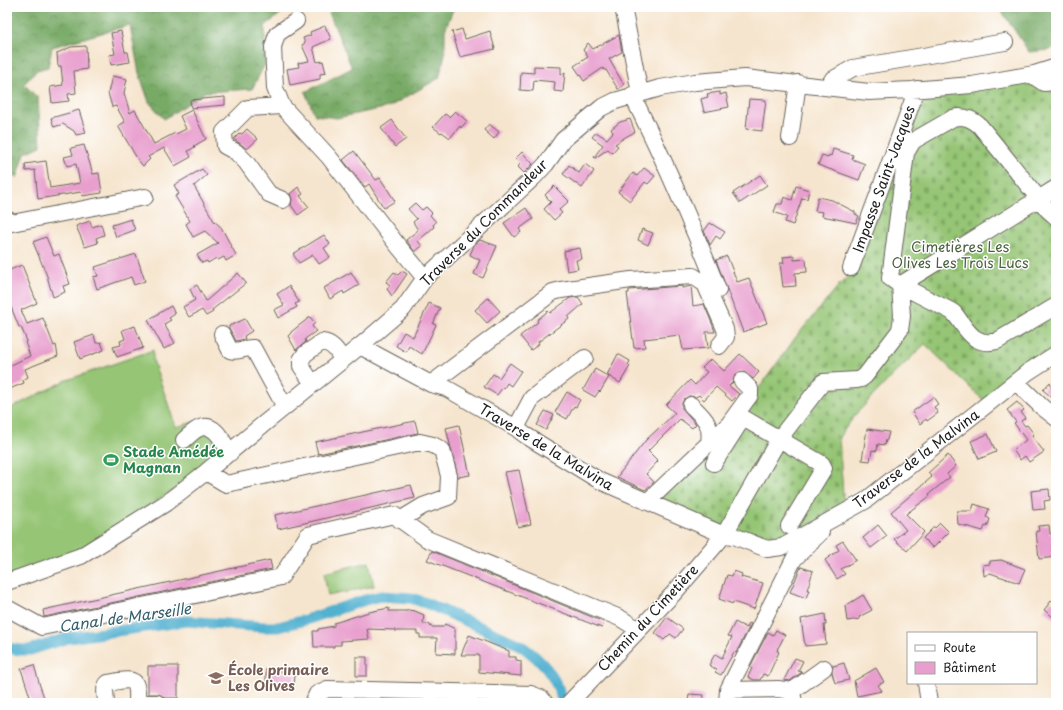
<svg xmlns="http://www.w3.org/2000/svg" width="1063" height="710" font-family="'Playpen Sans',sans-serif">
  <defs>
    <pattern id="forest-crowns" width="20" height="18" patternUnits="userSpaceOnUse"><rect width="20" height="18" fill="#78aa66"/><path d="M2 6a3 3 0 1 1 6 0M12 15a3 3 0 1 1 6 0" fill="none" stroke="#628a53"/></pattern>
    <pattern id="cemetery-stones" width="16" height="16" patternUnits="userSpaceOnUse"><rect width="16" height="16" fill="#95c574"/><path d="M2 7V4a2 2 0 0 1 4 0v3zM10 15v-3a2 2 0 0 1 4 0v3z" fill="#80a964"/></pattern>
  </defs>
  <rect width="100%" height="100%" fill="#fff"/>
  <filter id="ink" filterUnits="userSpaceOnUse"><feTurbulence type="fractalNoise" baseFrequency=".025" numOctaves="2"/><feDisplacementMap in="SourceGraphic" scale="8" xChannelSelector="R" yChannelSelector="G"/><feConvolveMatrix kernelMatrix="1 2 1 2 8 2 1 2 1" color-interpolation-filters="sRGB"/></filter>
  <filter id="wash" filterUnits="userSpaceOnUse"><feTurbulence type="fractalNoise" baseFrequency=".012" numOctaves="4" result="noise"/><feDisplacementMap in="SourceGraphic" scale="16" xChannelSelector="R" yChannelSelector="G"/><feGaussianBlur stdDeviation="0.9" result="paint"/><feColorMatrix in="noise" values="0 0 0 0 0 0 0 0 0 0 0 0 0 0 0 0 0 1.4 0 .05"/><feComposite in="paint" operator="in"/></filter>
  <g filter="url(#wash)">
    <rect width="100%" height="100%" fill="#f6e5ce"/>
    <path fill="url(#forest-crowns)" stroke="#4a6341" d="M7,7H289L265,26V64L252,89L205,92L164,119L149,102L139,73L130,25L52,47L48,67L37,70L24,84L38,98L41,146L25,153L17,178L7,169Z
      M307,7H454L445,30V54L439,78L389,107L337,118L315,115L305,92L352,68L327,8Z
      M999,7H1056V46L1050,50L1029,52Z"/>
    <path fill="url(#cemetery-stones)" stroke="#587048" d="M1056,72V353L983,400L925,344L891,377L856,414L839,437L844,508L783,544H766L653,498L731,427L796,337L840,284L851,274L919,93Z"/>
    <path fill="#95c574" stroke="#587048" d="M153,350V360L176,427L212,417L233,445L197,475L76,552L7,577V410L67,380Z
      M369,562L374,586L328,596L324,573Z"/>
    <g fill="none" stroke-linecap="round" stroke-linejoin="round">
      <path stroke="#52b1d0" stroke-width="11" d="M7,648L20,650H30L68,638L186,621L264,627H278L305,620L365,600L381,596L411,598L426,603L520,645C542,660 557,677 563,703"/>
    </g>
    <g id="blocks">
      <path fill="#e89fce" d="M325,26L331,39L313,47L317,62L323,61L326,73L320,74V79L290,85L287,69L299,67L298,63L309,61L302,45L305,43L303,38L311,35L310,32Z
        M462,29L465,39L490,31L495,49L460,57L452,32Z
        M121,31L125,52H128L130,62L111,65L109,55L115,54L111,33Z
        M619,35L622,52L609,59L624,85L618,89L606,70H604L603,68L584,81L574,66L588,57L583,50L588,43L593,49Z
        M86,46L87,69L74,71L76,93L68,94L69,101L52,103L50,87L63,85L61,66H58L57,53L71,47Z
        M534,66L561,67V75L565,72L563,92L554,91L555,82L534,80L533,91L520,90L521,72L534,73Z
        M112,76L127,79L124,93L130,113L135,110L154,144L175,133L176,134L186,129L180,116L192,110L206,139L194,146L195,147L188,151L191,157L175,166L164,148L148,157L150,159L143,166L138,160L118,126L125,122L116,106L112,107L108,93Z
        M720,92V95L726,93L729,107L704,112L701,99L708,97L707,94Z
        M225,97V105L191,108L190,100Z
        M749,99L766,100L762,131L746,129Z
        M79,110L86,133L76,135L74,131L63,124L54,127L51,118Z
        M455,111L467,121L461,128L460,126L450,138L442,132L441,133L433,127L445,114L449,117Z
        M630,119L635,132L627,136L615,144L618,146L612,153L608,149L595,158L594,157L603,145L592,137L596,132L607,139L613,132L611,129L620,122Z
        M392,120L406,139L395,147L381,128Z
        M489,124L499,132L494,139L484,130Z
        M247,129L258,139L247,149L234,139L240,133L242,134Z
        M84,145L93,174L99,173L102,193L82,196L81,192L38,199L35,170L26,171L25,164L46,161L50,188L80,183L76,164L67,166L64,157L73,155L71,148Z
        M833,149L853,155L852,159L865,164L859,180L818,165L822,155L828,157L829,155L831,156Z
        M354,151L376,180L380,178L395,201L384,208L369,184L365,187L343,160Z
        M522,152L533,164L524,173L518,167L520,164L515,159Z
        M585,164L594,171L582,188L563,174L569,165L579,173Z
        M644,168L655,176L648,184L645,182L630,201L618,192L633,173L637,176Z
        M202,169L207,175L194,186L214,221L221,227L236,255L226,261L224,257L218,260L216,258L208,263L207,261L202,263L197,255L218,243L205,231L193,237L186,224L190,221L175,196L179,194L174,185Z
        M760,175L767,185L740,203L733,193Z
        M554,186L569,201L559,210L562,213L554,220L544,209L551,202L545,195Z
        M796,186L809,190L807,199L802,198L793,225L785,222L787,217L774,212L777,204H782L784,197L792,200Z
        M298,187L303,194L300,196L309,207L298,215L291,205L292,199L290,194Z
        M818,197L832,200L855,212V214L859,216L856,223L822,216L823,212L815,211Z
        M415,203L422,210L426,207L432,213L430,215L436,222L433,225L434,227L418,241L422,246L415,252L406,240L418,230L413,222L417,219L408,209Z
        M526,208L533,219L519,229L521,232L514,237L504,223Z
        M131,219L135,230L116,237L112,225Z
        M90,221L92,227L101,224L104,235L96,238L98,243L85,247L76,226Z
        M710,223L725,232L720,239L716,236L710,245L704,231Z
        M642,229L653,233L648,245L638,240Z
        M324,235L330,244L324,248L330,257L319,264L313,255L299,263L293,254Z
        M46,237L54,256L59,254L70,284L63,286L65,292L53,297L47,276L33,242Z
        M480,240L497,246L483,278L474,274L480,260L470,255L474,245Z
        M580,248L582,259L576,260L578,269L567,271L564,251Z
        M136,254L145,281L134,285L131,277L97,289L93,277L98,276L95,267Z
        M727,256L737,282L749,278L767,323L743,332L716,260Z
        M794,256V260L806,259L807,272L795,273L796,286L783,287L780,263H784L783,257Z
        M22,265L37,303L21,310L27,324L43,318L54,346L56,345L58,356L25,369L28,377L23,380L24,383L7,390V367L30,356L25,342L27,341L21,327H19L7,297V271Z
        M402,271L407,274L392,296L387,289L390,285L386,282L394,272L398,275Z
        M351,272L359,285L344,294L343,291L330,299L324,288Z
        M238,273L246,283L212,310L213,312L206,316L202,310L189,317L183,307L195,300L190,289L197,285L206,301Z
        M289,286L299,302L295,304L297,307L278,318L274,310L284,305L277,294Z
        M682,286V288L691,286L693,306L704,304L713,326L715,332H706L708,348L683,350L680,335L644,339L645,347L634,348L627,293H629V290Z
        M578,297L583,304L568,317L569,319L538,342L539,344L531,350L520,336L538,322L537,320L548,311L550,313L570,298Z
        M488,298L500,311L487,323L475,310Z
        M429,303L440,308L433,324L436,325L422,354L409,346L406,352L396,346L404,332L413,337Z
        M171,306L175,314L169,318L171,320L164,324L175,343L164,349L148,320Z
        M310,317L315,323L312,326L316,331L305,339L306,342L296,350L288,336L291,333V332Z
        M245,319L252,331L244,336L245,339L236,341L229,328V326Z
        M135,326L143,348L117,357L113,347L121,345L120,341L125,339L122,330Z
        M94,335L96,343L101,342L104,350L80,359L74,342Z
        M618,354L630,361L628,365L630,366L620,383L607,375Z
        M740,354L759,372L753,379L744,372H739L735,375L733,382L729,386L739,394L732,401L716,387L704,400L699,395L696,397L689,396L684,399L682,403V408L696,424L692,428L680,419L648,451L658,461L646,474L654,482L645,490L617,477L646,440L675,413L666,405L690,380L695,385L707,372L702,368L711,359L724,371Z
        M510,363L521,371L511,386L507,383L504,388L503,387L497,395L484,387L493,374L499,378Z
        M595,369L609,377L600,392L599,391L595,397L583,390Z
        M1050,382L1056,397V401L1043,390Z
        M567,392L580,400L576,407L574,406L567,419L555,412Z
        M933,397L938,404L934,407L938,413L927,421L926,419L920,424L912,412Z
        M1017,402L1024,410L1021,412L1025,418L1021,421L1025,426L1027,425L1034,434L1032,436L1044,452L1029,462L1025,456L1020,460L1013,450L1026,440L1014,423L1016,422L1007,410Z
        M545,411L554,415L546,430L537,425Z
        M415,421L418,433L318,454L315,442Z
        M459,425L470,475L458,477L446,428Z
        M867,429L889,432L887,440H886L885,445L878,444L877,451L872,450L870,461L862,460Z
        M988,434L996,452L979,459L971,441Z
        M948,455L956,466L947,474L950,477L929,494L930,496L906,514L924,532L907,551L894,539L906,530L891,512L932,477L928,473Z
        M519,470L531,524L518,527L505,472Z
        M411,485L415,498L278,529L275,515Z
        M1049,489L1050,500L1044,501L1045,509L1033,510L1031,491Z
        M974,504L989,509L986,517L990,519L987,527L985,526L983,531L958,524L957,511H972Z
        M940,523L949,532L933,548L923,538L934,527L935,528Z
        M878,525L887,536L871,548L863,538Z
        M1049,525L1050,534L1056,533V557L1039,559L1036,531H1039L1038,526Z
        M843,541L856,560L841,569L845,574L837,579L825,560L839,550L836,545Z
        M432,551L604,622L602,628L427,560Z
        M270,560L272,569L44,617L43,610Z
        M1001,560L1025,569L1019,583L990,573L984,576L983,565L990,564V561Z
        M801,567L813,571L807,590H809L806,598L790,592Z
        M734,571L742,574L741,577L763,583L754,609L733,602V604L719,599L727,575L732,576Z
        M863,595L872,610L859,617L860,619L847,621L845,606Z
        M1051,601L1056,604V619L1044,610Z
        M389,608V611H408V610L415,611L424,615L423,624H429L431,627H443L445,624L455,629V654L436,653L437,638H420V634H417V631H395V630L367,629L369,639L341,641V645H334V647H314L313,631H318V629L334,626V623L369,612Z
        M825,614L826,625H824L826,644L805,646L801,619Z
        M667,617L683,629L676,638L670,634L664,640L655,633Z
        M735,622L747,628L749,623L751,624L736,653L734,652L721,675L715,672L717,670L709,665L715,654L722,658L732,637L728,636Z
        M776,630L785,635L778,648L777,649H778L777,651L779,652L768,676L763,674L760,680H754L748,677L752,668L750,667L768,632L773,635Z
        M469,635L509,651V657H516V660L521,661V676L479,672V655H461Z
        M356,657H367V676H356Z
        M795,658L803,661L798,671L802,672L790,681L784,680Z
        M844,663L849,680L835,683L832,673L833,666Z
        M34,665L40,686L46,703H32L21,669Z
        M148,666H178V698H165L161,695L157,694H148Z
        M876,668L884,682L878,685L882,691L857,696L854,681Z
        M266,669H281V672L295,673L294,688H281V685L266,684Z
        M689,694L704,695L703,703H688Z"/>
    </g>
  </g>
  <g filter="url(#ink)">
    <use href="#blocks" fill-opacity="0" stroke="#68625a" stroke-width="1"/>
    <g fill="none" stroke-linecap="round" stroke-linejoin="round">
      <g stroke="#68625a" stroke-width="18">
        <path id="minor" d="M623,7L640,93
          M1034,74L1035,77L1044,83L1056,82
          M829,87L832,80L853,68L1005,42
          M632,95C664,159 692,224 718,290
          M282,106L275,88L273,47L277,34L296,21
          M790,138L798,83
          M283,200L269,194L246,162L236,152L225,146L224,132L248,108L282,106L329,157L399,247L425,278
          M1056,217L1048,210L980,126C972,119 964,115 953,118L913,141L906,153L890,278L900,285L951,311L954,313C967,329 973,347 997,341L1056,306
          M7,219L12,223L145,197
          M851,268L917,89
          M900,285L1056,188
          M222,334L230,350C238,353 245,347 253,348L285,407
          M360,346L431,384L446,388L516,428L525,435L600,481L724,535L734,536L767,549L782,547L865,501L1028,372L1056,354
          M1016,382L1042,407L1056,418
          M313,384L301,366V360L305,354L322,342C333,343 337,351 343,360
          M431,384L553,292L561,290L631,280L693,276L705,284L725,329L726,337L719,346
          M691,405C704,418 712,423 709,443
          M516,428L532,398L585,358
          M184,440C189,436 194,430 200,428C215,422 223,442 230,453
          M714,463L741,421L745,419L822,464L824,468L789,526
          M206,472L226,484L420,442L433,445L442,450L449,476L448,497L423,506L400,520
          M647,502L729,424L750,395V389L742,381
          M7,582L81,556L166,503L206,472L260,427L360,346L403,309L425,278L533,178L546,164L563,140L601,108L615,101L660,88L695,82L745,78L869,92L911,90L972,85L1034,74L1056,67
          M7,608L42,627L281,577L308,535L394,515L427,539L620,618L639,630
          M926,683L929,703
          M728,690L794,559L821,532
          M792,691L824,668
          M106,703C106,696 103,688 108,683C116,682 134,676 136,686C138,691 137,698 137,703
          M137,703H157
          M313,703L317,694L327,689L531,694L541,698L545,703
          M569,703L674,593L724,535L779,439L823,382L857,380L861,379L865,376L900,330L902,316L900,285
          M727,703L728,690L778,689L792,691L794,703"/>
      </g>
      <use href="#minor" stroke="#fff" stroke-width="16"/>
    </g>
  </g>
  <defs>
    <g id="stadium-bare" transform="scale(1.2)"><path d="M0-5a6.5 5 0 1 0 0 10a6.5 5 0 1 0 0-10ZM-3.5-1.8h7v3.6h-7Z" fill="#2e9e5b" stroke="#fff" stroke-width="2.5" paint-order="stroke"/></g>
    <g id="school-bare" transform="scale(1.2)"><path d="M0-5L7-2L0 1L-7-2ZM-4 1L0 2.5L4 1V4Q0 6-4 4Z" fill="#8d6e63" stroke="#fff" stroke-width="2.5" paint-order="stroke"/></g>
  </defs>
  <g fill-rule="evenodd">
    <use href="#stadium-bare" x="111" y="460"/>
    <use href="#school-bare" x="216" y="678"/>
  </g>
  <g text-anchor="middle" stroke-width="3" stroke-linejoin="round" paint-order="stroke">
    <g font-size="14" fill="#1c1c1c" stroke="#fff">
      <text transform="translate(884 179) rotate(-70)" y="5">Impasse Saint-Jacques</text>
      <text transform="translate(484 223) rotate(-45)" y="5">Traverse du Commandeur</text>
      <text transform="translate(546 447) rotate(31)" y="5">Traverse de la Malvina</text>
      <text transform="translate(916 459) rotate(-37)" y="5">Traverse de la Malvina</text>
      <text transform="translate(648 618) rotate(-47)" y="5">Chemin du Cimetière</text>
    </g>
    <g font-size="14" fill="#4c603f" stroke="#fff">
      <text x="960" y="252">Cimetières Les<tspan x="960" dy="16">Olives Les Trois Lucs</tspan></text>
    </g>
    <g font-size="14" font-weight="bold" fill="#27864d" stroke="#fff" text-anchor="start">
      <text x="123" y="457">Stade Amédée<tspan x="123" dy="16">Magnan</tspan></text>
    </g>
    <g font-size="14" font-weight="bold" fill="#785e54" stroke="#fff" text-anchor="start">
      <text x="228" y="675">École primaire<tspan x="228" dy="16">Les Olives</tspan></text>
    </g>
    <g font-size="15" font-style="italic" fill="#345f6d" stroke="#fff">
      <text transform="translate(125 618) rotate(-8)" y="5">Canal de Marseille</text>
    </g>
  </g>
  <rect width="1063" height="710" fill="none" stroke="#fff" stroke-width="24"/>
  <rect x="907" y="632" width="130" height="52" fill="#ffffff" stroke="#a4a4a4"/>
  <rect x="915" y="645" width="20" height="6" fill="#ffffff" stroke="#a4a4a4"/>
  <text x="943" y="652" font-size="12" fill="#1c1c1c">Route</text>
  <rect x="915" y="662" width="20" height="12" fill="#e89fce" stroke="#a4a4a4"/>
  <text x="943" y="672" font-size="12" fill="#1c1c1c">Bâtiment</text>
</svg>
